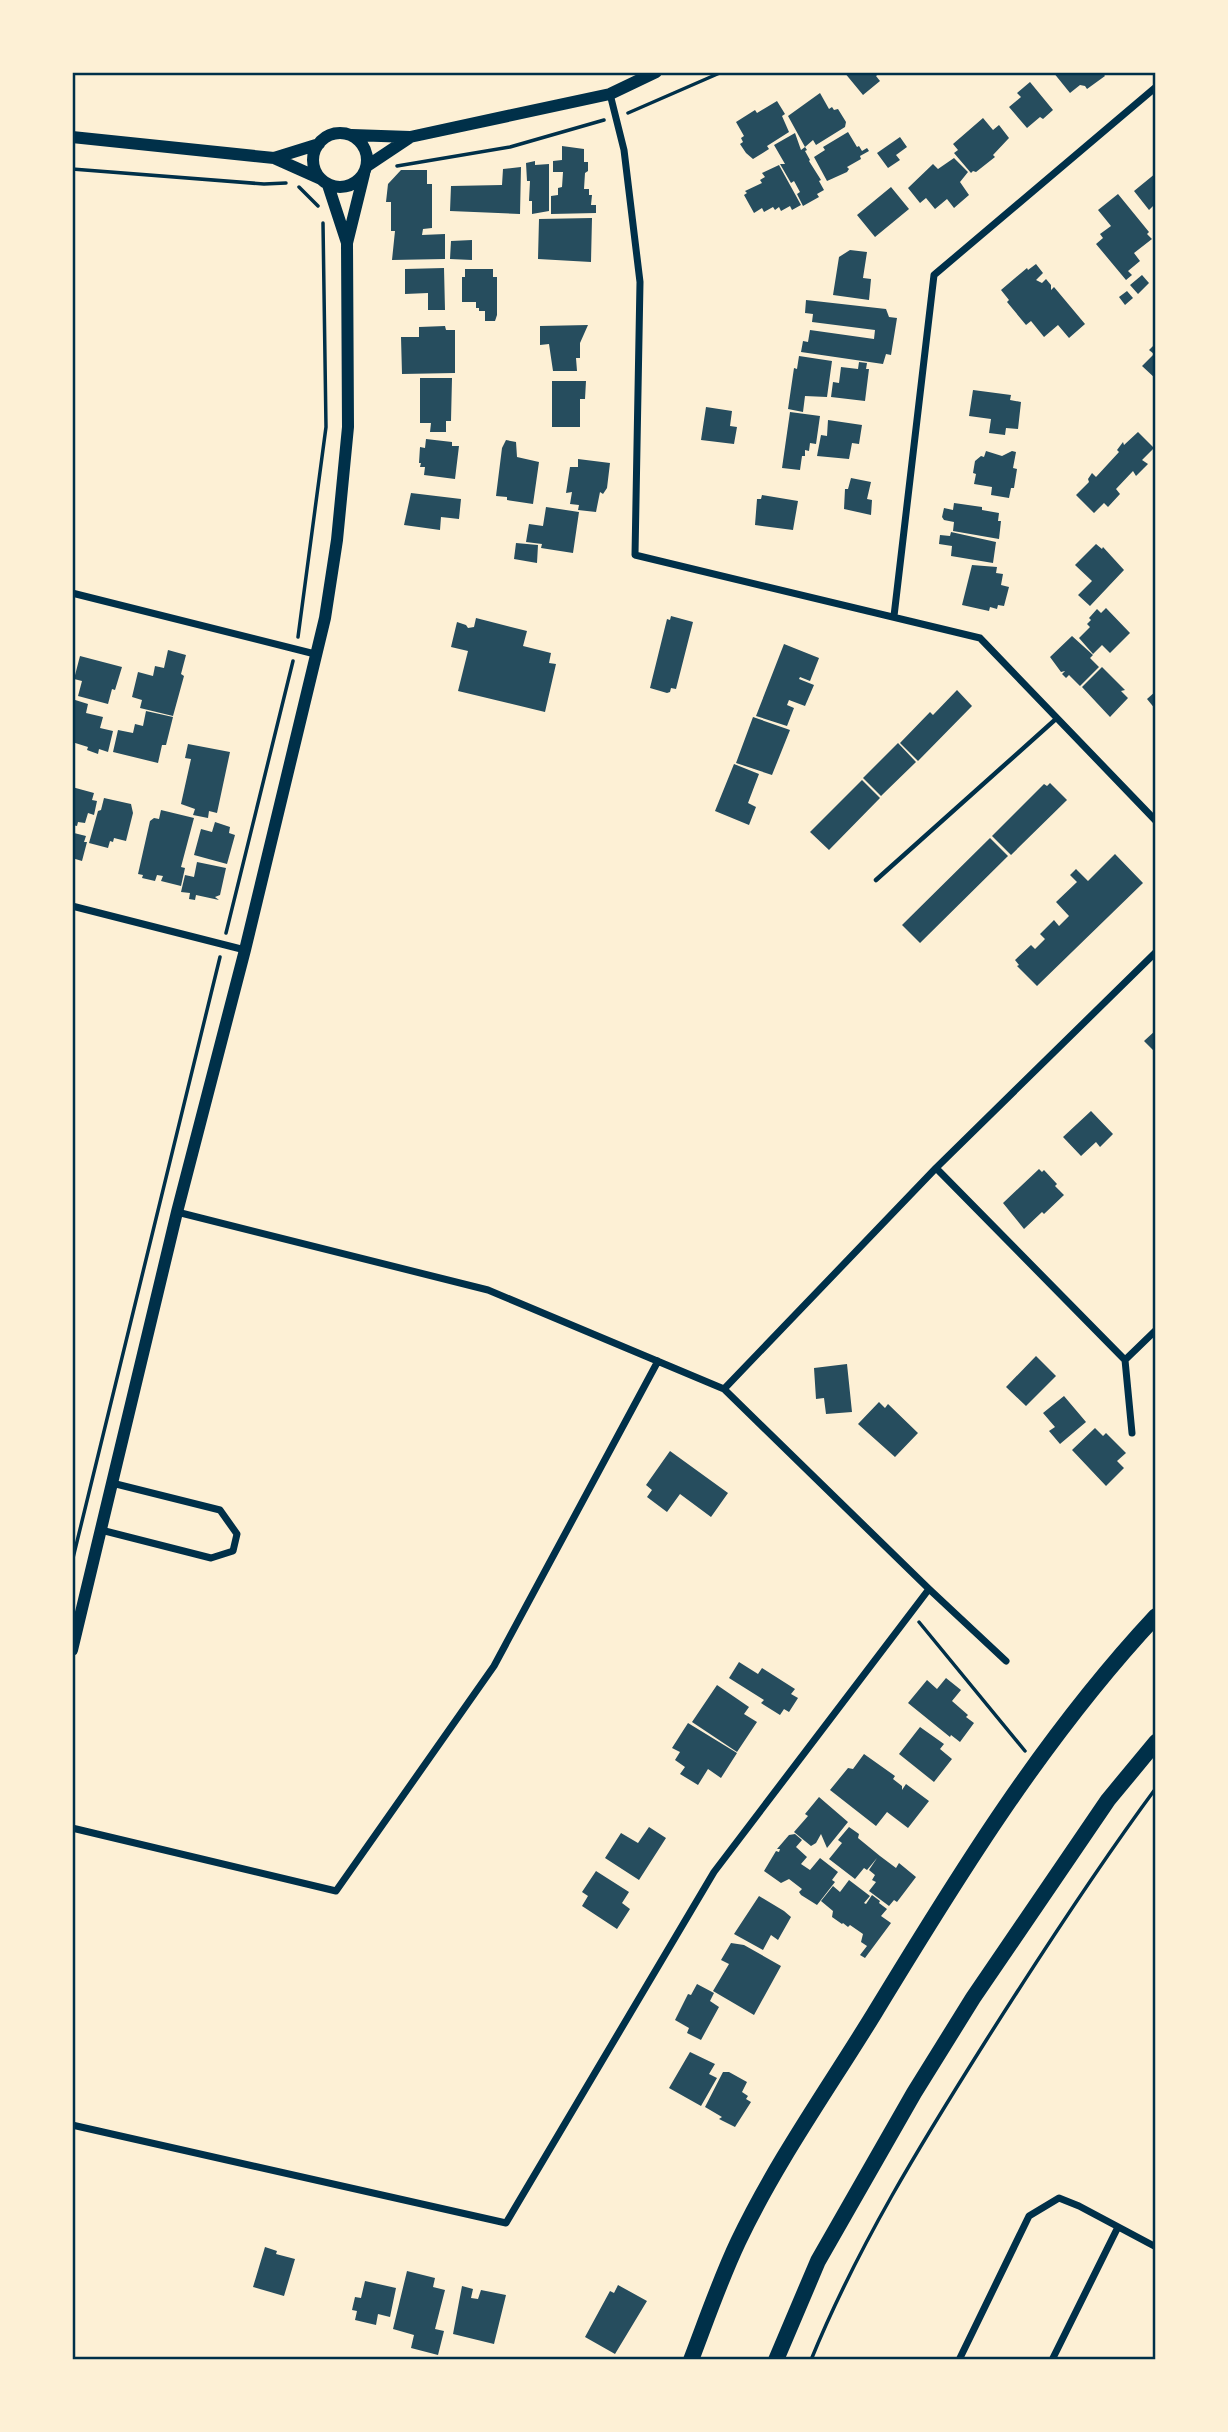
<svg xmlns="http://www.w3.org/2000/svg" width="1228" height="2432" font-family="'Fira Sans Condensed',sans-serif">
  <rect width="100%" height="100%" fill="#fdf0d5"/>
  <path fill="#264d5e" d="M844,72H881L876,76L880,81L863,95Z
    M1053,72H1102L1105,76L1087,89L1085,86L1080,85L1070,93Z
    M1030,82L1053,110L1043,119L1040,117L1027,128L1009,107L1021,97L1017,93Z
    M820,93L829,109L832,107L834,110L838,109L846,122L845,127L816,145L813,140L805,147L788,116Z
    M777,101L785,114L782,116L789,132L767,146L769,149L753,159L746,153L740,144L743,142L741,138L744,136L736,122L755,110L757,113Z
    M983,118L993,130L999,125L1009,138L993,155L995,157L976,172L973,171L971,173L954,153L958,150L953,144Z
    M848,132L857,147L859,146L862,151L867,148L869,151L860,156L861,159L847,167L849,169L847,172L827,181L814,157L825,150L823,147Z
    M795,133L801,150L805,147L807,150L805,151L810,160L809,161L821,180L819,181L824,190L817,194L819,197L803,206L797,194L800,192L794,181L791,183L780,164H785L774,145Z
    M900,137L907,147L896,155L900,160L888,168L877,153Z
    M562,146L584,149V162H588V171L585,173L584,189H589V195H592L591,205H596V213L551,214V196L558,195V188L562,187L563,172H553V161L562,160Z
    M954,158L968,172L960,182L969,195L954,208L947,199L935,209L926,198L920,203L908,188L933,164L938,169Z
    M535,161V165L549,164V211L532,214V201H529L530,181H527L526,163Z
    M779,165L801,205L792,210L790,206L781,211L779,207L775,210L773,207L764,212L762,208L754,213L744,195L747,193L745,191L762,183L760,180L765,177L762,173Z
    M521,167L520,214L450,211L451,186L502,185L503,169Z
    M401,170H427V184H432V228L423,229L422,235L445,234V259L392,260L395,231H391V202H386L388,184Z
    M1156,173V203L1149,210L1134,191Z
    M891,187L909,209L875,237L857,215Z
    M1118,194L1149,232L1147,234L1152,239L1134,253L1140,261L1128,271L1132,275L1126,280L1096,244L1103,238L1100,234L1111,226L1098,210Z
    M592,218L591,262L538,259L539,219Z
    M472,240V260L450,259L451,241Z
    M850,250L867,252L863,278L871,279L869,300L833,295L839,257Z
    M1036,264L1043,273L1036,280L1042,283L1046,279L1051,285V290L1054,287L1085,324L1069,338L1058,325L1044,337L1031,321L1026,325L1007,302L1009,300L1001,290L1027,268L1028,270Z
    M444,268L445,310H428V293L405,294V269Z
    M465,269H493V277H497V315L495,321H485V311H479V308H476V302H462V277H465Z
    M1142,275L1149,283L1138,294L1130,285Z
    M1127,291L1133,298L1125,305L1119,297Z
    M806,300L886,309L889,317L897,318L891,355L886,354L883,364L801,352L803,341L808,342L810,330L874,339L875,330L812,322L813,314L805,313Z
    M588,325L580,343V358H576L577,371H553L549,344L540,345V326Z
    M445,326L446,330H455V373L402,374L401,337H419V327Z
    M1154,345L1156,347V379L1142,366L1154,354L1149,350Z
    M799,356L832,361L827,397L805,396L803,412L788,409L794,368L797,369Z
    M859,362L867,363L866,369H869L865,401L831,397L833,382L839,383L841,367L858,369Z
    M420,378H452L451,421H446V432H430L431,423H420Z
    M552,381H586L585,399H580V427H552Z
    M973,390L1011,395L1010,400L1021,402L1018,429L1006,428L1005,435L989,433L991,419L969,416Z
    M706,407L732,411L730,426L737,427L734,444L701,440Z
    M790,412L820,416L816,444L810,443L809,451L805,450V456H802L800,470L782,468Z
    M828,420L862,425L859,444L852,443L849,459L817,456L821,435L827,436Z
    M1138,432L1154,448L1142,460L1148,464L1136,476L1133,471L1116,489L1120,494L1108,507L1104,503L1094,513L1076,495L1089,482L1088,479L1092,473L1096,477L1119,452L1117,450L1123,442L1124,445Z
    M426,439L452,442V446H459L455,479L424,475L425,467H420L421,463H419L420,447L425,448Z
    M506,440L516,442L517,457L539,462L533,504L507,500V497L496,496L502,448Z
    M986,451L1002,456L1012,451L1016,452L1013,468L1017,469L1014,488H1011L1009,498L991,495L992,487L974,484L976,474L973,473L975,461L981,456L984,457Z
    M578,459L610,463L607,488L603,494L600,492L596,512L578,510L579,505L570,504L572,492L566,493L570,467H578Z
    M851,478L871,482L867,499L872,500L871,515L844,509L845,489H848Z
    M411,493L461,499L459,519L441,517L440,530L404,525Z
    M762,495L798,501L793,530L755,525L757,499H761Z
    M954,503L982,507V510L999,513L998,521H1001L999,539L953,531L954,522L944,520L942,517L944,508L953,510Z
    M546,507L579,512L573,553L541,548L542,544L526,542L529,524L543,526Z
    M951,532L996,542L993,563L951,556L952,546L939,544L940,535L950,536Z
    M516,543L538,545L537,563L514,559Z
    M1096,544L1102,549L1103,547L1124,570L1090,606L1078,595L1092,581L1075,565Z
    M972,565L997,567L996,573L1003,574L1001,585L1009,587L1004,606L998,605L997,609L990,607L989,611L962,605Z
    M1106,608L1130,633L1110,653L1102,645L1093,654L1079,638L1090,627L1087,624L1091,620L1089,618L1097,609L1101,613Z
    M671,616L693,622L676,689L671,688L670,692L667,693L650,688L667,619L670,620Z
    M476,618L527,631L523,646L551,653L549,663L556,664L545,712L458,691L468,651L451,647L457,622L466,625L468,628L474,627Z
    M1072,636L1093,655L1090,658L1099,667L1080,686L1069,675L1066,678L1062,674L1065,671L1061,672L1050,657Z
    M784,644L819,658L810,681L800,677L799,679L814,685L805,706L789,700L787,705L794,708L787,726L756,716Z
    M168,650L186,655L181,674L184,676L173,716L140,708L142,700L132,697L138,672L153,676L155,666L164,668Z
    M80,656L122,667L115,690L112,689L108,704L78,696L82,681L74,679Z
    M1102,667L1125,690L1121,691L1128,698L1110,717L1082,687Z
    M957,690L972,706L918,761L900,743L930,712L933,715Z
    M1156,691V710L1147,699Z
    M72,699L88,704L86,713L103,717L100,728L113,731L108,752L99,749L98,754L87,750L88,747L72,742Z
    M146,711L173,717L166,745H162L158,763L113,752L118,730L133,733L135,724L143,726Z
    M753,717L790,730L772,775L736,763Z
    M898,743L916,762L881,796L863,778Z
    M188,744L230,752L217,813L209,811L208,818L193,815L195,809L181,804L191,759L185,758Z
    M734,764L759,774L748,803L756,807L749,825L715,811Z
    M862,780L880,798L829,850L810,832Z
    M1050,783L1067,800L1011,855L992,836L1044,784L1047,786Z
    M72,787L94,793L92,800L97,801L94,815L88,813L85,823L78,822L77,826L72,825Z
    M104,798L131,804L133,813L126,841L114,838L113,842L110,841L108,848L89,843L98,811L101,810Z
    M161,810L194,818L181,867L185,868L181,886L161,881L163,876L157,875L155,881L142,878L143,875L138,874L150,821L154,818L159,819Z
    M215,822L230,827L229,833L235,835L227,864L194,855L201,829L212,832Z
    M72,828L75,829L74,833L86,836L84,842H87L82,861L72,858Z
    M990,838L1008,856L920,943L902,925Z
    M1115,854L1143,883L1037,986L1017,966L1019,965L1015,960L1031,945L1035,949L1045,939L1040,934L1054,920L1059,926L1069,916L1056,902L1077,882L1070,875L1076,869L1088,881Z
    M197,862L226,868L220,895L215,897L219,900L196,895L195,900L189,899L190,893L181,892L185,875L194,877Z
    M1156,1030V1053L1144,1041Z
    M1091,1111L1113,1134L1100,1147L1096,1142L1081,1156L1063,1137Z
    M1039,1169L1042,1172L1044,1170L1057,1184L1055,1186L1064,1195L1044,1214L1042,1212L1024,1229L1003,1203Z
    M1036,1356L1056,1376L1026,1406L1006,1387Z
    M847,1364L852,1412L826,1414L824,1398L816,1399L814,1368Z
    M1064,1396L1086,1422L1060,1444L1049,1431L1055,1427L1043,1413Z
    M879,1402L885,1408L888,1404L918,1433L895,1457L858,1424Z
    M1095,1428L1103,1436L1106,1433L1126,1453L1117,1461L1124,1468L1106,1486L1072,1450Z
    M670,1451L728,1493L711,1517L680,1494L667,1512L647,1497L652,1490L646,1485Z
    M739,1662L758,1674L762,1668L795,1689L791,1694L798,1698L789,1712L784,1709L780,1715L761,1703L764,1700L729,1678Z
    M946,1678L961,1690L952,1701L968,1715L966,1717L974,1723L960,1742L951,1735L950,1737L908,1703L927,1680L937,1689Z
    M717,1685L749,1707L744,1714L757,1722L737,1752L692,1722Z
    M688,1723L737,1753L721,1778L708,1769L698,1785L680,1774L685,1767L675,1760L680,1752L672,1748Z
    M920,1727L944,1744L940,1749L952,1759L934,1782L899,1754Z
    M864,1754L895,1776L893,1779L902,1786V1790L906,1784L929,1801L908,1828L887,1812L876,1826L830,1790L848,1768L853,1769Z
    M819,1797L848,1822L827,1848L821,1834L816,1843L811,1846L794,1832L808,1816L805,1814Z
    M649,1827L666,1838L639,1880L605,1858L621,1833L638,1843Z
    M849,1827L859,1834L858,1838L880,1856L896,1868L899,1863L916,1877L897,1902L894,1900L889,1906L869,1891L876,1882L872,1880L875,1875L869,1870L877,1858L867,1870L864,1868L855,1879L829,1859L842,1843L838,1840Z
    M795,1834L802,1840L796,1847L807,1857L801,1864L810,1870L820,1858L838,1872L832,1880L835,1882L817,1905L801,1895L799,1892L802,1889L789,1879L781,1883L764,1871L776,1851L779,1852L780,1849H777L789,1835Z
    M596,1871L629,1892L622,1903L630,1909L617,1929L582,1906L588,1896L582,1892Z
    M849,1880L870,1896L864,1903L866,1904L872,1895L880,1901L879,1903L887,1909L881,1916L891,1923L865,1958L860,1955L867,1946L861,1942L863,1934L850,1925L848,1927L843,1923L842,1924L832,1917L833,1911L821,1901L833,1886L840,1892Z
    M759,1896L784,1911L791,1917L778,1940L771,1935L763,1950L734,1934Z
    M731,1943L744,1945L781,1966L754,2015L713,1991L729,1964L721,1960Z
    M697,1984L714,1993L710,2001L719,2007L701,2040L687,2033L689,2028L675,2020L688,1994L691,1995Z
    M690,2052L715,2064L709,2074L717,2078L701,2106L669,2088Z
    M723,2072H729L747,2082L742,2092L748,2096L746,2099L751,2102L735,2127L719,2119L722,2117L705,2107Z
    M265,2247L277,2251L276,2254L295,2259L284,2296L253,2287Z
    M407,2271L435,2278L433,2287L445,2290L435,2329L444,2331L438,2355L411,2348L414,2335L393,2329Z
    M365,2281L396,2288L390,2317L378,2314L376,2325L355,2320L357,2311L352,2310L355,2297L361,2298Z
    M618,2285L647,2301L615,2354L585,2337L610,2291L614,2293Z
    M462,2286L473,2289L471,2298L478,2299L481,2290L506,2295L494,2344L453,2334Z"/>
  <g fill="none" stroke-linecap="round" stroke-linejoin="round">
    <path stroke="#003049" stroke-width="3.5" d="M628,113L722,72
      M397,166L510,147L604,120
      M72,169L264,184L286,183
      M299,187L318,206
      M298,637L326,427L323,223
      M226,933L293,661
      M72,1562L220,957
      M919,1622L1025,1751
      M811,2360C857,2247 922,2142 987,2039C1041,1954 1096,1869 1156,1788"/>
    <path stroke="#003049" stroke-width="4.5" d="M876,880L1057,718"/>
    <path stroke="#003049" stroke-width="7" d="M610,94L624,150L640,282L635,555L980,638L1156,821
      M72,593L315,654
      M894,616L934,275L1156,87
      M72,906L245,950
      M936,1168L1125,1360L1156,1330
      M177,1212L488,1290L724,1389L929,1589L1006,1661
      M1125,1360L1132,1433
      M724,1389L936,1168L1156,952
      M101,1530L211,1558L233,1551L237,1534L220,1510L112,1483
      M72,1828L336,1891L494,1666L658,1361
      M72,2125L506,2223L714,1872L929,1589
      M959,2360L1029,2216L1059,2198L1079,2206L1156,2247
      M1052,2360L1118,2227"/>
    <path stroke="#003049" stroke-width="12" d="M313 160a27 27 0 1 1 54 0a27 27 0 1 1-54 0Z
      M352,135L410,137L610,94L656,72
      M72,137L274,158L321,179
      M274,158L319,144
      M367,166L409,138
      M328,185L347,243
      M72,1650L177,1212L245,950L325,618L337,540L348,427L347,243L364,174"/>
    <path stroke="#003049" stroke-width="16" d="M691,2360C706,2321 720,2280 738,2242C776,2162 828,2089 874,2014C959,1874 1044,1736 1156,1616
      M776,2360L818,2261L914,2093L973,1998L1108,1800L1156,1742"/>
  </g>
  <rect width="1228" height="2432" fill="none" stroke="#fdf0d5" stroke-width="147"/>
  <rect x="74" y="74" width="1080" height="2284" fill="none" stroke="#003049" stroke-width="2.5"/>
</svg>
